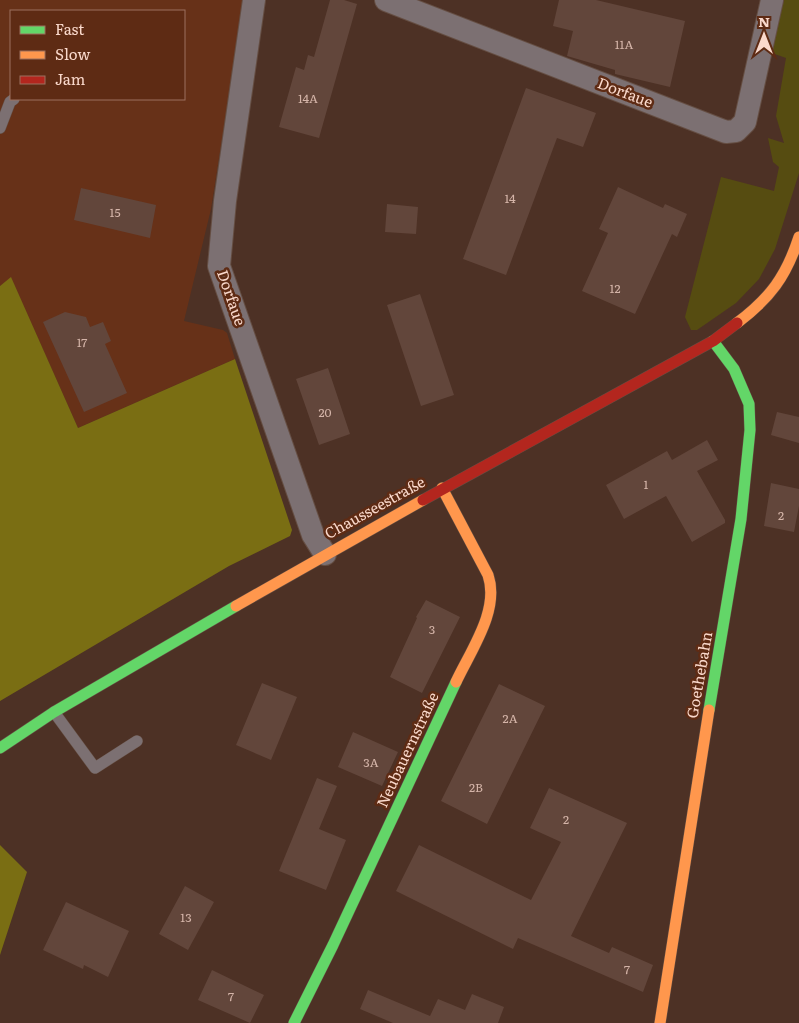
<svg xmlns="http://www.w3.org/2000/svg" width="799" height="1023" font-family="Literata,serif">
  <rect width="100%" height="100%" fill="#4d3125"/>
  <path fill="#673118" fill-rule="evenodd" d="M0,0H244L211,209L184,321L223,330L227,333L235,359L78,428L11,278L0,286ZM11,11H184V99H11Z"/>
  <path fill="#564c11" d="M784,0H799V173L775,249L759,279L736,303L697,330H691L685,317L721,177L774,191L779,167L773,162L768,138L784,143L776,116L786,58L769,52Z"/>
  <path fill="#7a6e13" d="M11,277L78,428L235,359L292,530L290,536L229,566L0,701V286Z
    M0,845L27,872L0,955Z"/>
  <path fill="#62463b" d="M330,0H344L357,4L319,138L279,127L296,67L304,70L308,55L314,57Z
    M559,0H596L685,21L670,87L615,74V70L567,56L573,31L553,26Z
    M526,88L596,113L583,147L557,138L506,275L463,259Z
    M618,187L663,208L665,204L687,214L677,237L672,234L635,314L582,291L608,233L599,229Z
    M81,188L156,205L150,238L74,220Z
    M387,204L418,207L416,234L385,232Z
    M420,294L454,395L421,406L387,305Z
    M65,312L86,317L90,327L103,322L111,341L105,344L127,393L84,412L43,322Z
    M328,368L350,434L319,445L296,379Z
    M777,412L799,417V443L771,435Z
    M707,440L718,460L697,471L725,520V523L692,542L666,496L624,519L606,485L667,451L672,460Z
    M771,483L799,489V506L794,532L764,526Z
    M426,600L460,617L422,693L390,677L417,618L416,617Z
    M262,683L297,697L271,760L236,745Z
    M499,684L545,706L487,824L441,801Z
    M353,732L398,752L382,786L338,767Z
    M317,778L337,786L319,829L346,840L326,890L279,871Z
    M549,788L627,823L571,936L609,953L612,947L653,965L643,992L518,938L513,949L396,891L419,845L531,900L561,842L530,828Z
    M185,886L214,902L188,950L159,934Z
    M66,902L129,931L108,977L84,965L83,969L43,950Z
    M212,970L264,995L250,1023L198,1000Z
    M368,990L430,1016L438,999L465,1010L472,994L504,1007L498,1023H393L360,1009Z"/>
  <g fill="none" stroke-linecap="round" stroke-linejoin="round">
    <g stroke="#654e43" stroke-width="12">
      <path id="lane" d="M0,128L10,102L14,99
        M54,712L95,768L137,741"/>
    </g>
    <g stroke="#654e43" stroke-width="24">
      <path id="street" d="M254,0L225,201L219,266L313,535L325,554
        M386,0L726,132L736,131L745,122L772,0"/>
    </g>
    <g stroke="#654e43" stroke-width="12">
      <path id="fast" d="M709,710L741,519L750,430L749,404L734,369L713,341
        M0,748L54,712L236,606
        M294,1023L333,945L456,682"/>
    </g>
    <g stroke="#654e43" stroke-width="12">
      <path id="slow" d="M737,323C770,298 786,277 799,237
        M442,488L488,575C500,610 471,650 456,682
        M236,606L423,500
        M660,1023L709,710"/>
    </g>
    <g stroke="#654e43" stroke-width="12">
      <path id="jam" d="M423,500L713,341L737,323"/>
    </g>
    <use href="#lane" stroke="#7c7072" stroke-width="11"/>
    <use href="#street" stroke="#7c7072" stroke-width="22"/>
    <use href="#fast" stroke="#63d668" stroke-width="11"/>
    <use href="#slow" stroke="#ff974d" stroke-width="11"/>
    <use href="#jam" stroke="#b3261e" stroke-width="11"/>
  </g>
  <g text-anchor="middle" stroke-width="5" stroke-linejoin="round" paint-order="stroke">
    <g font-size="12" fill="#d4b4a8">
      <text x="624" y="49">11A</text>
      <text x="308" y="103">14A</text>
      <text x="510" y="203">14</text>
      <text x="115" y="217">15</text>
      <text x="615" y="293">12</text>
      <text x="82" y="347">17</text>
      <text x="325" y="417">20</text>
      <text x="646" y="489">1</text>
      <text x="781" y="520">2</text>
      <text x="432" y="634">3</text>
      <text x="510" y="723">2A</text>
      <text x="371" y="767">3A</text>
      <text x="476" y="792">2B</text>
      <text x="566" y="824">2</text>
      <text x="186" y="922">13</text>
      <text x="627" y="974">7</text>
      <text x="231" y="1001">7</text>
    </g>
    <g font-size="15" fill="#fad9cc" stroke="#5e2b14">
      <text transform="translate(625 93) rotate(21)" y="5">Dorfaue</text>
      <text transform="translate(231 298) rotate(71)" y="5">Dorfaue</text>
      <text transform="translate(375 508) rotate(-29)" y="5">Chausseestraße</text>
      <text transform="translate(700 675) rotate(-80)" y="5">Goethebahn</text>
      <text transform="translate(408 750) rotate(-65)" y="5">Neubauernstraße</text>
    </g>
  </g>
  <rect x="10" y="10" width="175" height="90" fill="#5e2b14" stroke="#9c715e"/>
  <rect x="20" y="26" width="25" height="8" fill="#63d668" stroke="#9c715e"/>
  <text x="55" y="35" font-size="15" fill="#fad9cc">Fast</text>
  <rect x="20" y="51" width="25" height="8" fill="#ff974d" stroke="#9c715e"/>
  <text x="55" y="60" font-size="15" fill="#fad9cc">Slow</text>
  <rect x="20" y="76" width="25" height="8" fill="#b3261e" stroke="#9c715e"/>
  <text x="55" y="85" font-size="15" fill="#fad9cc">Jam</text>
  <g transform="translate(764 35)" stroke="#5e2b14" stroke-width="4" paint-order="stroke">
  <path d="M0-4L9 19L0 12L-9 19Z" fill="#fad9cc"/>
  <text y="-8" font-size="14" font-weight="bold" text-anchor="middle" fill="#fad9cc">N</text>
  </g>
</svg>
